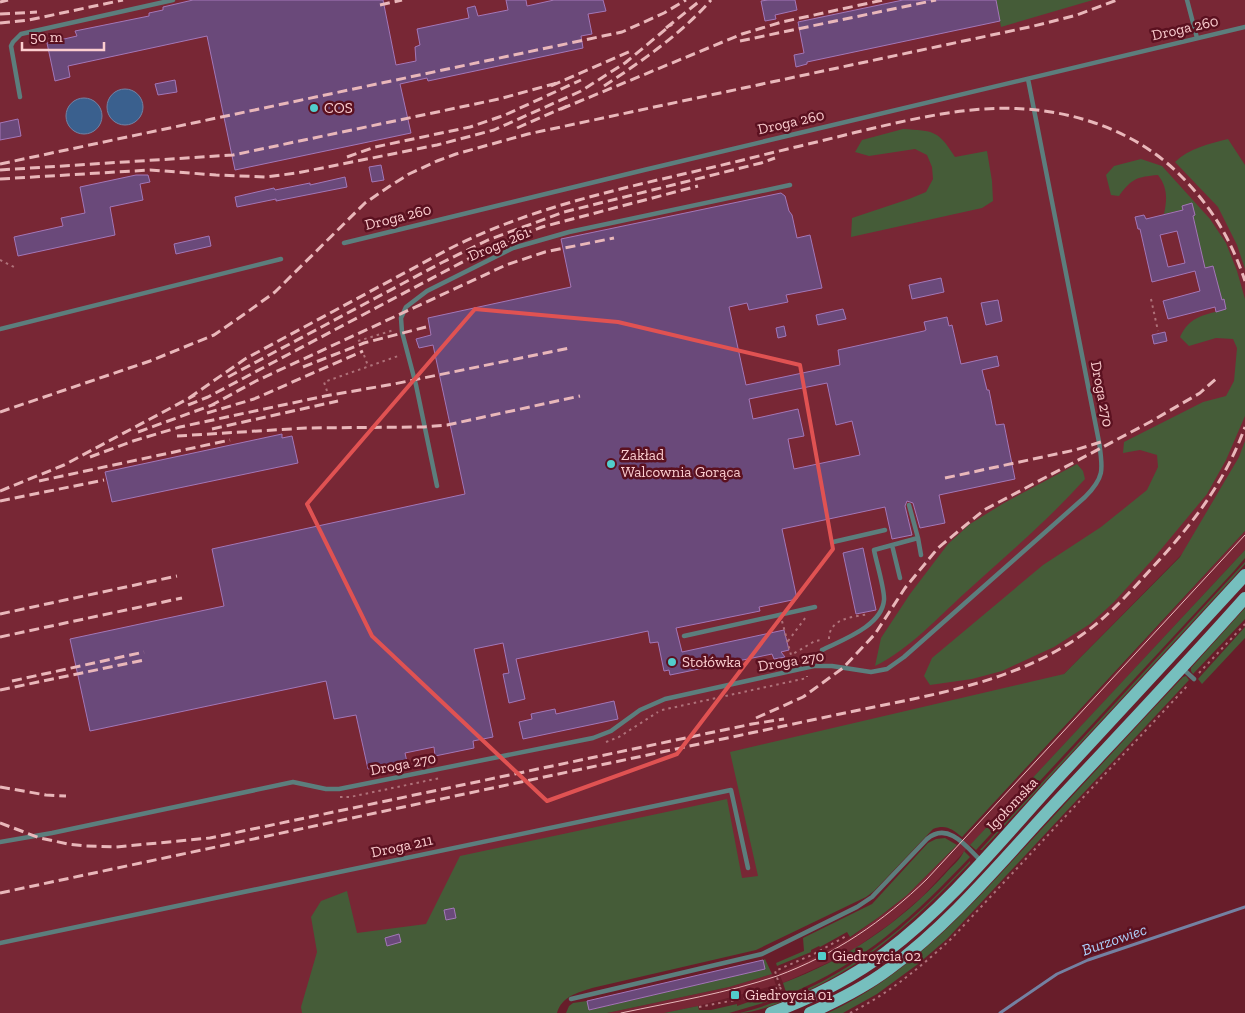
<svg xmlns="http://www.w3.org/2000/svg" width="1245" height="1013" font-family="'Zilla Slab',serif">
  <rect width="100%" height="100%" fill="#681d2a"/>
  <path fill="#782735" d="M0,0H1245V490L1064,674L868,888L454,1013H0Z
    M1245,531V550L922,897L890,924L854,949L832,961L783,983L779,973L815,957L850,938L890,909L916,886L963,839Z
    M772,974L776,985L698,1006L665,1013H607L729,987Z"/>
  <path fill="#455c38" d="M996,0H1093L1001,27Z
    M903,129C934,131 938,130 955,157L987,151L992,181L993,201L982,208L851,237L852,218L909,199L926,192L933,179L932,167L927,155L915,149L869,156L855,152L862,140Z
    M1228,139L1245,165V269L1237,245L1218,207L1175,162C1189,148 1209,144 1228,139Z
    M1141,159L1162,166L1210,219L1226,243L1237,271L1245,299V416L1226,460L1207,494L1153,559L1114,602L1090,624L1054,647L1002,671L972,679L930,685L924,676L932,658L1043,565L1101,527L1147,490L1158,467L1157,455L1140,450L1123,453L1124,442L1203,402L1226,396L1234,381L1237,348L1233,339L1216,338L1189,346L1180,337C1190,315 1206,315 1226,309L1224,300H1222L1213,267L1205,268L1193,216L1195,215L1192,204L1182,206L1183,210L1164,214C1167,200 1168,188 1158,175C1137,177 1132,178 1119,196L1111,195L1106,175L1114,166Z
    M1245,441V531L962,837C952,829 946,824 933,829L874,891L866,897L756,950L592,988C577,993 562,996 557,1013H302L301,1007L317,952L311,917L321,901L347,891L357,933L426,924L460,856L727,799L742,878L758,876L730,752L1064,674L1180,557L1239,457Z
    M1077,464L1083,471L1085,479C1048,520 1007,555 966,592C938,617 910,649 875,666L881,638L910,594L948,544L970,524L1004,503Z
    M1245,550V558L1234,571L976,850L970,845Z
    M1245,562V564L1233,578L982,850H980Z
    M1245,608V619L1193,674L1191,671V668Z
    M1245,627V638L1202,684L1198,679Z
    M1186,676L1189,680L947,939L918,964L877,994L843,1013H828C914,973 975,901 1039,832C1087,780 1135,728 1183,677Z
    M945,838L957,845L907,895L879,917L850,937L847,932L820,947L819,946L811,950V952L777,966L776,963L804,951L803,938L872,904L928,843L936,839Z
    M964,851L970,857C914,916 864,963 787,995L783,983C845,960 900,923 945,874C951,867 961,859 964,851Z
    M970,861V863C914,921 861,971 784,1001C770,1006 755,1013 740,1013C839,987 902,933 970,861Z
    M765,959L772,974L729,987L607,1013H566L569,1006L573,1003L587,1001L590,1010L764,969L763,960Z
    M778,992L780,998L729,1013H664L698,1006L699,1010H711L737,1004V1006Z"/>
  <path fill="#3a608e" stroke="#7481a2" d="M107 107a18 18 0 1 1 36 0a18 18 0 1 1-36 0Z
    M66 116a18 18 0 1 1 36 0a18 18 0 1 1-36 0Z"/>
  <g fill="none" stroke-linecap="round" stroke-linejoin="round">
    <path stroke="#7481a2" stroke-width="3" d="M1000,1013L1057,974L1088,960L1245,907"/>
  </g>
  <path fill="#6a497a" stroke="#a377b8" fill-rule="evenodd" d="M193,0H383L396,65L416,61L415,47L420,45L417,29L469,18L467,8L475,6L478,16L508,10L506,0H526L527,6L554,0H603L606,11L588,14L592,34L581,36L583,48L428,81L427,78L400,84L411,133L235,170L207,36L68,66L70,77L55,81L47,43L77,36L75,31L149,16V13L163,10V7Z
    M768,0H795L797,10L775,15L776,19L765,21L761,1Z
    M903,0H996L1000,21L807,62V64L796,67L794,55L804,53L798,22Z
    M175,80L177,92L158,95L155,84Z
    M18,119L21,136L0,140V123Z
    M381,165L384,180L372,182L369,167Z
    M136,175H148L150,182L140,184L143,200L110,207L115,235L18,256L14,237L63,226L61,218L85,213L80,187Z
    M345,177L347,187L276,201V199L237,207L235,197L274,188L275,190L310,183V185Z
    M781,193L785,196L789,211L792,215L797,238L810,235L822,288L786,295L788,302L749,310L747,303L729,307L746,385L840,365L838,350L924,331L926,330L924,322L947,317L949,326L952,325L961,364L997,356L999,366L982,370L987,390H989L996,425L1004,424L1015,479L939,495L945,523L920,528L913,503L907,501L905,506L912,535L892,539L885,507L782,529L797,599L759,607L760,611L676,628L682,652L784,630L789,650L781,652L785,657L774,659L772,654L670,675L669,670L664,671L658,642L650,643L648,631L516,659L525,699L509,703L503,674L509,673L503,643L474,649L493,737L473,741L474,748L435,756L434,747L405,753L407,762L368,769L356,715L334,719L326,681L90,731L70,639L224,606L212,549L465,494L433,345L419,348L416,339L431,335L428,318L571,287L561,239ZM827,383L836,425L852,421L860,455L794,469L788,439L804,436L798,409L753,419L749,399Z
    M1192,203L1195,215L1193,216L1205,268L1213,266L1222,300L1224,299L1226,309L1216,312L1215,307L1168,319L1163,301L1200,291L1195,271L1152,282L1140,229H1138L1135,217L1144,215L1146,219L1183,210L1182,206ZM1177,231L1185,263L1168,267L1160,235Z
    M209,236L211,246L176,254L174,244Z
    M941,278L944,292L912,299L909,285Z
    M998,300L1002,321L986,325L981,303Z
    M843,309L846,319L818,325L816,315Z
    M784,326L786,336L778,338L776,328Z
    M1165,332L1167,341L1154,344L1152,335Z
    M282,434V438L292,436L298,463L112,502L105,472Z
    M863,548L876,610L856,614L843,553Z
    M614,701L618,719L523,739L519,722L532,719L531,714L555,709L556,714Z
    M454,908L456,918L446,920L444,910Z
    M399,934L401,942L387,946L385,938Z
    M763,960L765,969L589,1010L587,1001Z"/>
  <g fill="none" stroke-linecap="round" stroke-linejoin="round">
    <path stroke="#af727a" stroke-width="2" stroke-dasharray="2.5 4" stroke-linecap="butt" d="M0,260L14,267
      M1151,299L1158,331
      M358,341L394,330
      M364,355L368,366
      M327,391L324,382L401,355
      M782,621L791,655L815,641L822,640
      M829,639C829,618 853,617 869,614
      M788,641L806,617
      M1199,673L1245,624
      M662,710L807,678V676
      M606,742L619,737L658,712
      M340,797H350L440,778
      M780,987L784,997
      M699,1007L746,998L780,987L775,971L814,954L848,935
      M850,1013C888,994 921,967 952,938L1189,684"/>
    <path stroke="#5c7e7d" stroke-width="4.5" d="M1187,0L1197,38
      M20,97L11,46L13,42L21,34L173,0
      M344,243L644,170L1245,27
      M0,329L281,259
      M437,486L416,385L402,332L401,318L406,307L427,291L513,248L569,232L790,185
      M918,538L921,555
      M833,542L885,530
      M892,545L900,578
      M684,636L815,607
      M822,650C842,640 882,626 884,600C885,590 876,561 874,550L918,538L909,505
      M1183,669L1194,679
      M0,842L52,833L293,782L326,789H339L593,738L611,731L640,710L665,699L814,666H832L871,672L887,669L904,657L1085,497C1105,477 1103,469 1099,442L1028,79
      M0,943L731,790L748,868
      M571,999L762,954L857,907L872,897L927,839C948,821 967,847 981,861"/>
    <path stroke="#76bfbe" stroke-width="12" d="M771,1013C812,998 850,979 885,953C949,905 1001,840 1055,781C1118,713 1182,644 1245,575
      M810,1013C837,1001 865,987 889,969C951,923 1000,863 1052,807C1117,737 1182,669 1245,598"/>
    <path stroke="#e9b7ba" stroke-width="1" d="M621,1013C673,1002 727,993 777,976C834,955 884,921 927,879L1245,535"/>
    <path stroke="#e9b7ba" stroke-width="3" stroke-dasharray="10 5" stroke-linecap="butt" d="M0,2L8,0
      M380,5L402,0
      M0,14L37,12
      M0,23L29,20L123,0
      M666,28L701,0
      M740,41L936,0
      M551,86L631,51
      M604,86C642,61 681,34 711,0
      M561,109L742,34L782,22L883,0
      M517,128L567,106
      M347,157L375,147L470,127L505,115L581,80
      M0,164L622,32L664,13L686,0
      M0,170L233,155L499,99L557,83
      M0,179L150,170L216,175L266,177L297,173L437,145L494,130L581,91L625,63L672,24
      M303,367L364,343L426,327
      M228,377L441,263L488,240L564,212L761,163L775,158
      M189,398L245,359L447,250C538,203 640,185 739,161C778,151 818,142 857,132C938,113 1010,95 1092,122C1125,133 1155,150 1180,175C1211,206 1231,239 1245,281
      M188,405L208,397L487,249L542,227L698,186
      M210,406L256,381L506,265L545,252L614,238
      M0,412L150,361L214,335L246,313L275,292L365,203L390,186L409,174L437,161L456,154L528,134L1034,26L1077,15L1117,0
      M207,413L254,399L363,351
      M212,429L338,401
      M138,432L215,404
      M177,436L306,428L424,427L447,425L580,396
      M90,457L133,441L180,427L325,396L394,384L570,348
      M945,478L1075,450L1101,442
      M39,481L230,440
      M0,491L64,465L195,395
      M0,501L104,480
      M0,614L177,576
      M0,637L182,598
      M12,681L144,652
      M0,690L144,660
      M756,718L803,697L843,668L875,634L905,588L938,548L984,510L1150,422L1200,393L1218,377
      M0,787L46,795L66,796
      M0,823L40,838L68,844L85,846L116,847L210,838L752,724L784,719
      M0,893L840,714C923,696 1012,685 1083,634C1113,613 1137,584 1162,557C1197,518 1227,477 1245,427"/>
  </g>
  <path fill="none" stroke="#e05252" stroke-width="4" stroke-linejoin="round" d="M475,309L618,322L800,365L833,549L677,754L547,801L372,636L307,504Z"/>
  <g fill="#52cdcc" stroke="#5b1120" stroke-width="2">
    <circle cx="314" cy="108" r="5"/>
    <circle cx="611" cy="464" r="5"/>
    <circle cx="672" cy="662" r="5"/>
    <rect x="817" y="951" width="10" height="10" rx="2.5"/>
    <rect x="730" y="990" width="10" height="10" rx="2.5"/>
  </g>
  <g text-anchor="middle" stroke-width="5" stroke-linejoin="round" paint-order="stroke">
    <g font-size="15" fill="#fcced0" stroke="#5b1120">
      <text transform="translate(1185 28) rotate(-13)" y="5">Droga 260</text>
      <text transform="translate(791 122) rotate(-13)" y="5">Droga 260</text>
      <text transform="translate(398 217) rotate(-14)" y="5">Droga 260</text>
      <text transform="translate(499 244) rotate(-23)" y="5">Droga 261</text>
      <text transform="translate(1102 394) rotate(79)" y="5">Droga 270</text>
      <text transform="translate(791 661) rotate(-9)" y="5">Droga 270</text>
      <text transform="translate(403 764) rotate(-11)" y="5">Droga 270</text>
      <text transform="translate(1012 804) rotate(-47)" y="5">Igołomska</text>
      <text transform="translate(402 846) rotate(-12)" y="5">Droga 211</text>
    </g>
    <g font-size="15" fill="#fcced0" stroke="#5b1120" text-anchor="start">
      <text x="324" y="113">COS</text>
      <text x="621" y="460">Zakład<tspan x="621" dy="17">Walcownia Gorąca</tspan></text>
      <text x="682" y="667">Stołówka</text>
      <text x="832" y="961">Giedroycia 02</text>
      <text x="745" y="1000">Giedroycia 01</text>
    </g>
    <g font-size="16" font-style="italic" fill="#aed0fa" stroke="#5b1120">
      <text transform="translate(1114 939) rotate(-19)" y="6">Burzowiec</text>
    </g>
  </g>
  <path d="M22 42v8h82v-8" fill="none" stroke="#fcced0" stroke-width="2.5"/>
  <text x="30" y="42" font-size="15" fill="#fcced0" stroke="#5b1120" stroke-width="4" paint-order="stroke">50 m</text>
</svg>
